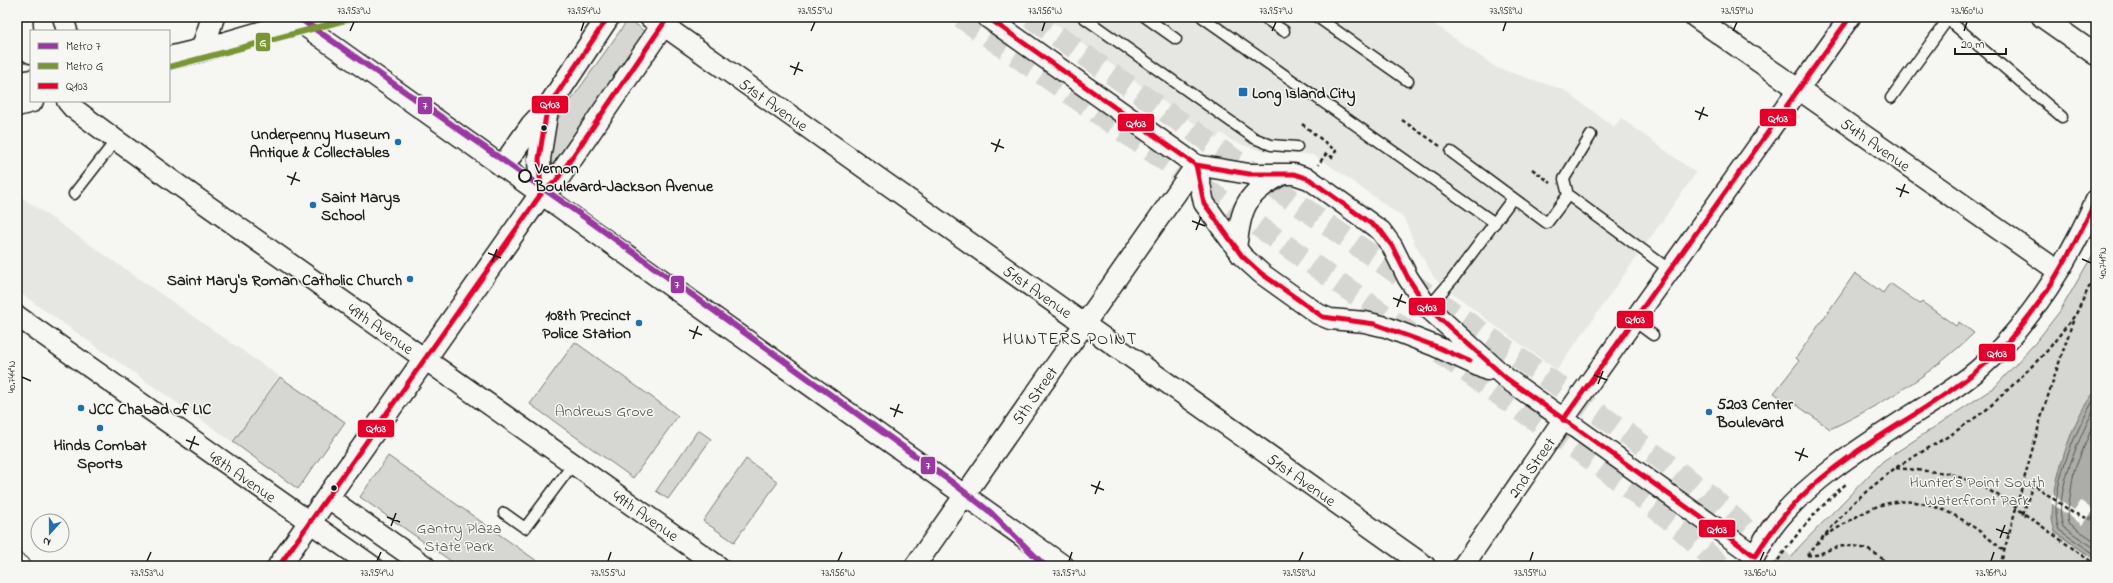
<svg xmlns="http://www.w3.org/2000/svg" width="2113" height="583" font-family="'Indie Flower',sans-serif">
  <rect width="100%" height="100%" fill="#f6f6f2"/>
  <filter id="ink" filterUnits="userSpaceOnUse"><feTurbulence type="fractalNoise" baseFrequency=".025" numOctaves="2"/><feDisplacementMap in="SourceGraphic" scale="8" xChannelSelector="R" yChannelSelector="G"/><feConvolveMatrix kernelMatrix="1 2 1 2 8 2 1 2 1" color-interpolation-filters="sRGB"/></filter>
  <g filter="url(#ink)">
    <path fill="#e6e6e2" d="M1045,17H1424L1497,68L1564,90L1614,127L1621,118L1696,173L1557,370L1489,321L1435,279L1415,244L1404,218L1322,160L1313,155L1258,150L1232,141L1221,133L1216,139Z
      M17,194L279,376L233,442L17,291Z"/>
    <path fill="#d6d6d2" stroke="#797977" d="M627,21C635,23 640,26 644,33L641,38L551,167L544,163L550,130Z
      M2096,249V391L2093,394L2055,532L2096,560V566H1786L1798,548L1883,461L1995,387L2036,342L2060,311Z
      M1855,273L1883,293L1890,283L1920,304L1922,302L1956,326L1959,322L1974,333C1932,374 1883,404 1830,429L1794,403L1792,406L1774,393L1799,361L1796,358Z
      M575,342L678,416L633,478L530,404Z
      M280,377L345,422L298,489L233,442Z
      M698,430L711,439L668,499L656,491Z
      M388,456L391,458L544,566H458L360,497Z
      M746,459L778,482L734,542L703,521Z"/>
    <path fill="#acaca9" stroke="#727271" d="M2096,391V560L2055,532C2054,527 2052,522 2052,517C2052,485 2073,413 2096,391Z"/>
    <path fill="#f6f6f2" d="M2052,494L2074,510L2081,501L2093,510L2082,525L2051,503Z"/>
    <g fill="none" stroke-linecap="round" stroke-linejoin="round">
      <path stroke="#565654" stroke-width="1" d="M2096,396C2077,428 2046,493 2059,530L2096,555
        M2096,406C2081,432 2052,498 2063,527L2096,549
        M2096,418L2074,471L2067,517L2068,523L2096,542"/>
      <path stroke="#565654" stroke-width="1" stroke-dasharray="5 4" stroke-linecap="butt" d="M2088,517H2096
        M2087,518L2096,523
        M2090,518L2096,520"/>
      <path stroke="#d5d5d2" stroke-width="22" stroke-dasharray="22 11" stroke-linecap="butt" d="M961,17L1413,335
        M1030,17L1626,433L1709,495L1785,566
        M1440,353L1602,467L1672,521L1721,566"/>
      <g stroke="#1c1c1c" stroke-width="13">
        <path id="lane" d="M1083,17L1254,138L1271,145L1297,147
          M1145,17L1176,39
          M1202,17L1495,223
          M1263,17L1284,31
          M1317,17L1408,81
          M1945,17L2062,117
          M1891,98L1948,19
          M1451,152L1547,223L1568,195L1564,179L1591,135
          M74,194L116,140
          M1568,195L1670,270
          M1428,308L1452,280L1513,198
          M1634,321L1653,335
          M504,513L525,528L573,464"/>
      </g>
      <g stroke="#1c1c1c" stroke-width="23">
        <path id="street" d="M63,17L67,31
          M987,17L1196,165L1249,174H1294L1309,179L1381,231L1392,246L1408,278L1428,308L1506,378L1755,556
          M1695,17L2058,271
          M2042,17L2096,55
          M298,21L1064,566
          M663,25L1425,566
          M67,101L73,108L116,140L177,184L718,566
          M1196,165L1204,203L1242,256L1262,274L1318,314L1330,319L1365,322L1386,327L1435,346L1487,370
          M1236,248C1242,206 1244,195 1283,174
          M17,316L372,566
          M327,497L425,566
          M17,564L20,566
          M915,566L1196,165
          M1463,566L1563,420L1850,17
          M1750,566C1756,553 1763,541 1771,529C1802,486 1859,449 1904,420C1929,404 1956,389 1979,369C2030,324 2068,262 2096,200"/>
      </g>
      <g stroke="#1c1c1c" stroke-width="25">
        <path id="secondary" d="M503,166L532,125L547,109
          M541,194L539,159L547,109L608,17
          M279,566L541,194L556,181L663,25"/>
      </g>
      <g stroke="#1c1c1c" stroke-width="25">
        <path id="primary" d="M21,17L22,32L31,52
          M651,17L663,25L668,17
          M202,50L213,17
          M169,58L202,50L315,17
          M17,84L31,81
          M17,105L32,101"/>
      </g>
      <path stroke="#1c1c1c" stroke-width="2.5" stroke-dasharray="4 3" stroke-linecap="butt" d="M2087,23L2089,17
        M1402,120L1440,146
        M1302,124L1336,151L1332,157L1326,154L1318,165
        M1532,169L1551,183
        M1896,468L1947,473L1976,483L2001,497L2096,565
        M2023,514L2033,484L2073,513L2087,518
        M1825,536C1841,526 1856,516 1873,508C1922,487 1968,520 2004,551
        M1807,555L1855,501L1895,468L1952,434L1986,410L2014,384L2047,351L2076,314L2096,273
        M1807,555C1820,556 1820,553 1831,549C1852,541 1875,549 1890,566
        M1774,566C1795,535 1819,507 1847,483
        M2000,566L2043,411L2074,318"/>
      <use href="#lane" stroke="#f6f6f2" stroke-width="10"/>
      <use href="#street" stroke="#f6f6f2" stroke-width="20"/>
      <use href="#secondary" stroke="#f6f6f2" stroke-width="22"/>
      <use href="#primary" stroke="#f6f6f2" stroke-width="22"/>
      <g stroke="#f6f6f2" stroke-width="8">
        <path id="bus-1" d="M987,17L1196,165L1249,174H1294L1309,179L1381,231L1392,246L1408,278L1428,308L1506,378L1755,556C1768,536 1782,516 1799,499C1857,440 1937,410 1996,354C2040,311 2070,255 2096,200
          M1169,146L1196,165L1204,203L1242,256L1262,274L1323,317L1375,324L1435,346L1469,361
          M533,205L541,194L539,159L547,109L608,17
          M1563,420L1850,17
          M279,566L541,194L556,181L668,17"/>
      </g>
      <use href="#bus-1" stroke="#e4002b" stroke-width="5"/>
      <g stroke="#f6f6f2" stroke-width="9">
        <path id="metro-1" d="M298,17L587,219L953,483L989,511L1045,566"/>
      </g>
      <g stroke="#f6f6f2" stroke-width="9">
        <path id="metro-2" d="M169,67L357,17"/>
      </g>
      <use href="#metro-1" stroke="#9a38a1" stroke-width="6"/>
      <use href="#metro-2" stroke="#799534" stroke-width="6"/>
    </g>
  </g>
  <path fill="none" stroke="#1c1c1c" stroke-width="1.5" d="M350,31L354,22M581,31L584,22M811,31L815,22M1042,31L1045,22M1272,31L1276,22M1503,31L1506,22M1733,31L1737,22M1964,31L1967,22M790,66L803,71M794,75L799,62M1695,111L1708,116M1699,120L1704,107M991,143L1004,148M995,152L1000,139M287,176L300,181M291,185L296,172M1896,188L1909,193M1900,197L1905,184M1192,221L1205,226M1196,230L1201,217M488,253L501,258M2082,259L2091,263M492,262L497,249M1393,298L1406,303M1397,307L1402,294M689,330L702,335M693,339L698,326M1594,375L1607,380M22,377L31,381M1598,384L1603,371M890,408L903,413M894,417L899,404M186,440L199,445M190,449L195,436M1795,452L1808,457M1799,461L1804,448M1091,485L1104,490M1095,494L1100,481M387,517L400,522M391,526L396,513M1996,529L2009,534M2000,538L2005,525M147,561L151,552M377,561L381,552M608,561L611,552M838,561L842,552M1069,561L1072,552M1299,561L1303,552M1530,561L1533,552M1760,561L1764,552M1991,561L1994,552"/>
  <g fill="#1f6fb2" stroke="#f6f6f2" stroke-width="1.5">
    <rect x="1238" y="87" width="10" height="10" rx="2"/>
    <circle cx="398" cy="142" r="4"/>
    <circle cx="313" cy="205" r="4"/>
    <circle cx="410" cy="279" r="4"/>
    <circle cx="639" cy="323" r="4"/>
    <circle cx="81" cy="408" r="4"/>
    <circle cx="1709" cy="412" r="4"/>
    <circle cx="100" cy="428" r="4"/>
  </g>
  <g fill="#1c1c1c" stroke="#f6f6f2" stroke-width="1.5">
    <circle cx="544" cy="128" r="3.5"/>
    <circle cx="334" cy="488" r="3.5"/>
  </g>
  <circle fill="#f6f6f2" stroke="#1c1c1c" stroke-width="2" cx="525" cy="176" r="6"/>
  <g text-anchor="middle" stroke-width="3" stroke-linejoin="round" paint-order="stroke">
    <g font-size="16" font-weight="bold" fill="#1c1c1c" stroke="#f6f6f2" text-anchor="start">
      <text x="1252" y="98">Long Island City</text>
      <text x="390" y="139" text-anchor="end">Underpenny Museum<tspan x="390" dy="18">Antique &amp; Collectables</tspan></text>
      <text x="321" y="202">Saint Marys<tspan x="321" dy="18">School</tspan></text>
      <text x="402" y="285" text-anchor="end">Saint Mary's Roman Catholic Church</text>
      <text x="631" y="320" text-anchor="end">108th Precinct<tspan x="631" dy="18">Police Station</tspan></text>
      <text x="1717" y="409">5203 Center<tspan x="1717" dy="18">Boulevard</tspan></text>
      <text x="89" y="414">JCC Chabad of LIC</text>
      <text x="100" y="450" text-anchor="middle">Hinds Combat<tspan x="100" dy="18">Sports</tspan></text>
    </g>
    <g font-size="16" fill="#1c1c1c" stroke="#f6f6f2">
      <text transform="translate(774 104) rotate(35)" y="6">51st Avenue</text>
      <text transform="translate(1876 144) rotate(35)" y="6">54th Avenue</text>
      <text transform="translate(1038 291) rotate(35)" y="6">51st Avenue</text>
      <text transform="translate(381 328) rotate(35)" y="6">49th Avenue</text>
      <text transform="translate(1034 395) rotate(-55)" y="6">5th Street</text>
      <text transform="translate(1531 467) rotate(-55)" y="6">2nd Street</text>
      <text transform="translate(243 476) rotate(35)" y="6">48th Avenue</text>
      <text transform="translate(1302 479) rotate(35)" y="6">51st Avenue</text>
      <text transform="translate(646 515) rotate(35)" y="6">49th Avenue</text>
    </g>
    <g font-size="16" font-weight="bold" fill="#1c1c1c" stroke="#f6f6f2" text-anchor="start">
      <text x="535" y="173">Vernon<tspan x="535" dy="18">Boulevard–Jackson Avenue</tspan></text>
    </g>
    <g font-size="16" fill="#545453" stroke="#f6f6f2">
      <text x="604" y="416">Andrews Grove</text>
      <text x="1977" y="487">Hunter’s Point South<tspan x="1977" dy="18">Waterfront Park</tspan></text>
      <text x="459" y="533">Gantry Plaza<tspan x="459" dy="18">State Park</tspan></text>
    </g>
    <g font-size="17" letter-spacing="1" fill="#1c1c1c" stroke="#f6f6f2">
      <text x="1070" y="344">HUNTERS POINT</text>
    </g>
  </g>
  <g stroke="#f6f6f2" stroke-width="1.5">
    <rect x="255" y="32" width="16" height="20" rx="4" fill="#799534"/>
    <rect x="531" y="95" width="38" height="19" rx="4" fill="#e4002b"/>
    <rect x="417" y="96" width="16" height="19" rx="4" fill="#9a38a1"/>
    <rect x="1759" y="108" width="38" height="19" rx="4" fill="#e4002b"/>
    <rect x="1117" y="113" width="38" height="19" rx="4" fill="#e4002b"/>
    <rect x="670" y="275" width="15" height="19" rx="4" fill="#9a38a1"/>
    <rect x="1408" y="297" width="38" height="19" rx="4" fill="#e4002b"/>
    <rect x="1616" y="310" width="38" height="19" rx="4" fill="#e4002b"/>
    <rect x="1978" y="343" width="38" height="19" rx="4" fill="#e4002b"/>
    <rect x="357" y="419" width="38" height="19" rx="4" fill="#e4002b"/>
    <rect x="920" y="456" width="16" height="19" rx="4" fill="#9a38a1"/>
    <rect x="1698" y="519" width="38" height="19" rx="4" fill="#e4002b"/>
  </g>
  <g font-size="11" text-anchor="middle" font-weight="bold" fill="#fff">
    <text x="263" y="46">G</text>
    <text x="550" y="108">Q103</text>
    <text x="425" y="109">7</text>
    <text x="1778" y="122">Q103</text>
    <text x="1136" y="127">Q103</text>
    <text x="677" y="288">7</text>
    <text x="1427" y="311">Q103</text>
    <text x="1635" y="323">Q103</text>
    <text x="1997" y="357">Q103</text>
    <text x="376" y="432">Q103</text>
    <text x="928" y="469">7</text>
    <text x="1717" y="533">Q103</text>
  </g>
  <rect width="2113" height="583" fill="none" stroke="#f6f6f2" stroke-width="44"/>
  <rect x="30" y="30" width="140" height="72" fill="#f6f6f2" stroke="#9f9f9c"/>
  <rect x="38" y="43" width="20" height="6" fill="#9a38a1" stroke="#9f9f9c"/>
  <text x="66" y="50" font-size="12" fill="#1c1c1c">Metro 7</text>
  <rect x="38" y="63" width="20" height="6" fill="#799534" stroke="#9f9f9c"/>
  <text x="66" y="70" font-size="12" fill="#1c1c1c">Metro G</text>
  <rect x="38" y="83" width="20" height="6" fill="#e4002b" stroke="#9f9f9c"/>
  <text x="66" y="90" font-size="12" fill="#1c1c1c">Q103</text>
  <g transform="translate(50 533) rotate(201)"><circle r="19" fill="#f6f6f2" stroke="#9f9f9c"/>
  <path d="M0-3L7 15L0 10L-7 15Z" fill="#1f6fb2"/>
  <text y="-6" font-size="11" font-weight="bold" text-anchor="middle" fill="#1c1c1c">N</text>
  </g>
  <path d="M1955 48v6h51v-6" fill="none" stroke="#1c1c1c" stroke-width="2"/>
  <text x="1961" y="48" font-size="12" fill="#1c1c1c" stroke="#f6f6f2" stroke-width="3" paint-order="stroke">20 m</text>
  <rect x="22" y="22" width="2069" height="539" fill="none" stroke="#1c1c1c" stroke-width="1.5"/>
  <g font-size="10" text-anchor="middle" fill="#1c1c1c">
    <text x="354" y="14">73.953°W</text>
    <text x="584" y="14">73.954°W</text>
    <text x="815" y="14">73.955°W</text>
    <text x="1045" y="14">73.956°W</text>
    <text x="1276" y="14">73.957°W</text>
    <text x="1506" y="14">73.958°W</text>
    <text x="1737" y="14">73.959°W</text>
    <text x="1967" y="14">73.960°W</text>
    <text transform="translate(2102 263) rotate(-90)" y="4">40.741°N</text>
    <text transform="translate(11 377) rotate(-90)" y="4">40.744°N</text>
    <text x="147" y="576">73.953°W</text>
    <text x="377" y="576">73.954°W</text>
    <text x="608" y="576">73.955°W</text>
    <text x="838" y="576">73.956°W</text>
    <text x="1069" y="576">73.957°W</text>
    <text x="1299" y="576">73.958°W</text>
    <text x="1530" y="576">73.959°W</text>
    <text x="1760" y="576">73.960°W</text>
    <text x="1991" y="576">73.961°W</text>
  </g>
</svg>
